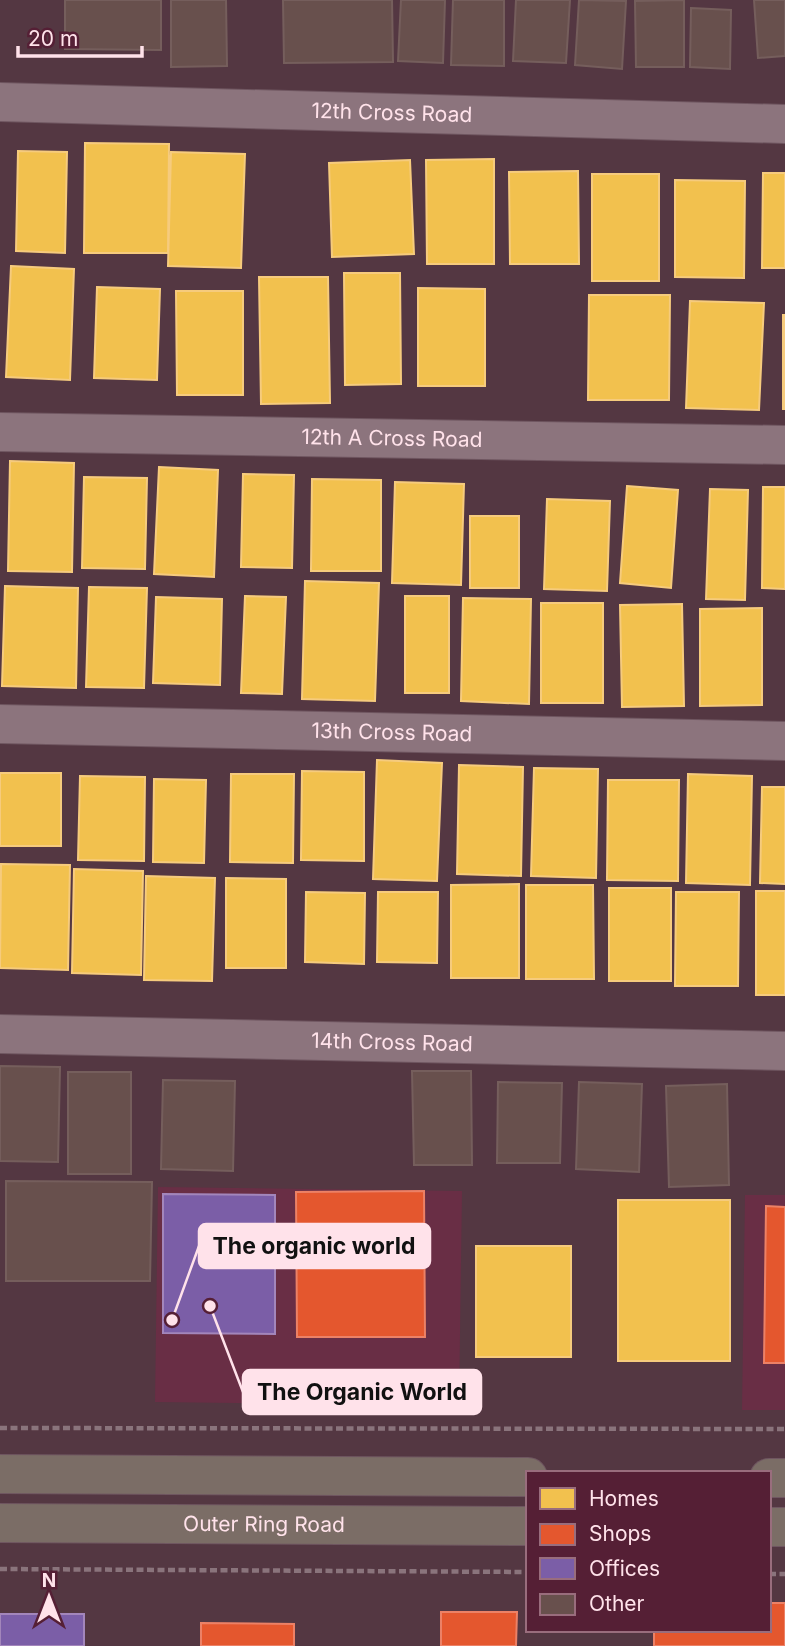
<svg xmlns="http://www.w3.org/2000/svg" width="785" height="1646" font-family="Inter,sans-serif">
  <rect width="100%" height="100%" fill="#543742"/>
  <path fill="#692e45" d="M158,1187L462,1191L459,1406L155,1402Z
    M745,1195H785V1410H742Z"/>
  <path fill="#f2c14e" stroke="#f6cb7d" stroke-width="2" d="M85,143L169,144L168,253H84Z
    M18,151L67,152L65,253L16,251Z
    M171,152L245,154L241,268L168,266Z
    M494,159V264H427L426,160Z
    M410,160L414,254L332,257L329,163Z
    M578,171L579,264H510L509,172Z
    M763,173H785V268H762Z
    M592,174H659V281H592Z
    M675,180L745,181L744,278L675,277Z
    M11,266L74,269L70,380L6,377Z
    M344,273H400L401,384L345,385Z
    M259,277H328L330,403L261,404Z
    M97,287L160,289L157,380L94,378Z
    M418,288L485,289V386H418Z
    M176,291H243V395H177Z
    M589,295H670L669,400H588Z
    M690,301L764,303L759,410L686,408Z
    M783,315H785V409H783Z
    M10,461L74,463L72,572L8,571Z
    M159,467L218,470L214,577L154,574Z
    M243,474L294,475L292,568L241,567Z
    M84,477L147,478L145,569L82,568Z
    M312,479L381,480V571H311Z
    M395,482L464,484L461,585L392,583Z
    M627,486L678,490L671,588L620,583Z
    M763,487H785V589L762,588Z
    M710,489L748,490L745,600L706,599Z
    M547,499L610,501L607,591L544,589Z
    M470,516H519V588H470Z
    M305,581L379,583L375,701L302,699Z
    M5,586L78,588L76,688L2,686Z
    M89,587L147,588L144,688L86,687Z
    M245,596L286,597L282,694L241,693Z
    M405,596H449V693H405Z
    M156,597L222,599L220,685L153,683Z
    M463,598L531,599L529,704L461,701Z
    M541,603H603V703H541Z
    M682,604L684,706L622,707L620,605Z
    M762,608V705L700,706V609Z
    M377,760L442,763L437,881L373,879Z
    M459,765L523,767L521,876L457,874Z
    M534,768L598,769L596,878L531,876Z
    M302,771L364,772V861L301,860Z
    M0,773H61V846H0Z
    M231,774H294L293,863L230,862Z
    M688,774L752,776L750,885L686,883Z
    M80,776L145,777L144,861L78,860Z
    M154,779L206,780L204,863L153,862Z
    M608,780H679L678,881L607,880Z
    M762,787H785V884L760,883Z
    M1,864L70,865L68,970L0,968Z
    M74,869L143,871L141,975L72,973Z
    M146,876L215,878L212,981L144,980Z
    M226,878L286,879V968H226Z
    M519,884V978H451V885Z
    M526,885H593L594,979H526Z
    M609,888H671V981H609Z
    M756,891H785V995H756Z
    M306,892L365,893L364,964L305,962Z
    M378,892H438L437,963L377,962Z
    M676,892H739L738,986H675Z
    M618,1200H730V1361H618Z
    M476,1246H571V1357H476Z"/>
  <path fill="#e4572e" stroke="#ec8166" stroke-width="2" d="M424,1191L425,1337H297L296,1192Z
    M766,1206L785,1207V1363H764Z
    M769,1603H785V1646H654V1630H769Z
    M441,1612H517L516,1646H441Z
    M201,1623L294,1624V1646H201Z"/>
  <path fill="#7b5ea7" stroke="#a386bb" stroke-width="2" d="M163,1194L275,1195V1334L163,1333Z
    M0,1614H84V1646H0Z"/>
  <path fill="#68504d" stroke="#755e5c" stroke-width="2" d="M65,0H161V50L65,49Z
    M171,0H226L227,66L171,67Z
    M283,0H392L393,62L284,63Z
    M401,0H445L443,63L398,61Z
    M453,0H504V66L451,65Z
    M516,0H570L566,63L513,61Z
    M579,0L626,1L622,69L575,65Z
    M684,0V67H636L635,1Z
    M754,0H785V56L758,58Z
    M691,8L731,10L730,69L690,67Z
    M0,1066L60,1067L58,1162L0,1161Z
    M412,1071H471L472,1165H414Z
    M68,1072H131V1174H68Z
    M163,1080L235,1081L233,1171L161,1169Z
    M498,1082L562,1083L560,1163H497Z
    M579,1082L642,1084L639,1172L576,1169Z
    M727,1084L729,1185L669,1187L666,1086Z
    M6,1181L152,1182L150,1281H6Z"/>
  <g fill="none" stroke-linecap="round" stroke-linejoin="round">
    <g stroke="#6f5660" stroke-width="40">
      <g id="street">
        <path id="s1" d="M0,432L785,445"/>
        <path id="s2" d="M0,724L785,741"/>
        <path id="s3" d="M0,1034L785,1051"/>
      </g>
    </g>
    <g stroke="#6f5660" stroke-width="40">
      <g id="secondary">
        <path id="s4" d="M0,102L785,124"/>
      </g>
    </g>
    <g stroke="#6f5660" stroke-width="40">
      <g id="highway">
        <path d="M0,1474L528,1477"/>
        <path d="M769,1478H785"/>
        <path id="s5" d="M0,1523L528,1526"/>
        <path d="M769,1527H785"/>
      </g>
    </g>
    <path stroke="#8a747c" stroke-width="4.5" stroke-dasharray="7 3.5" stroke-linecap="butt" d="M0,1428L785,1429
      M0,1569L528,1572
      M769,1574H785"/>
    <use href="#street" stroke="#8c747d" stroke-width="38"/>
    <use href="#secondary" stroke="#8c747d" stroke-width="38"/>
    <use href="#highway" stroke="#7b6d66" stroke-width="38"/>
  </g>
  <g text-anchor="middle" stroke-width="7" stroke-linejoin="round" paint-order="stroke">
    <g font-size="21" fill="#ffe2ea" stroke="#551f35">
      <text dy="7" stroke="none"><textPath href="#s4" startOffset="392">12th Cross Road</textPath></text>
      <text dy="7" stroke="none"><textPath href="#s1" startOffset="392">12th A Cross Road</textPath></text>
      <text dy="7" stroke="none"><textPath href="#s2" startOffset="392">13th Cross Road</textPath></text>
      <text dy="7" stroke="none"><textPath href="#s3" startOffset="392">14th Cross Road</textPath></text>
      <text dy="7" stroke="none"><textPath href="#s5" startOffset="264">Outer Ring Road</textPath></text>
    </g>
  </g>
  <path fill="none" stroke="#ffe2ea" stroke-width="2.5" d="M172 1320L199 1246M210 1306L243 1392"/>
  <g fill="#ffe2ea" stroke="#551f35" stroke-width="2.5">
    <circle cx="172" cy="1320" r="7"/>
    <circle cx="210" cy="1306" r="7"/>
  </g>
  <g fill="#ffe2ea" stroke="#ffe2ea" stroke-width="2.5">
    <rect x="199" y="1224" width="231" height="44" rx="7"/>
    <rect x="243" y="1370" width="238" height="44" rx="7"/>
  </g>
  <g font-size="23" text-anchor="middle" font-weight="bold" fill="#111">
    <text x="314" y="1254">The organic world</text>
    <text x="362" y="1400">The Organic World</text>
  </g>
  <rect x="526" y="1471" width="245" height="161" fill="#551f35" stroke="#996d7d" stroke-width="2"/>
  <rect x="540" y="1488" width="35" height="21" fill="#f2c14e" stroke="#996d7d" stroke-width="2"/>
  <text x="589" y="1506" font-size="21" fill="#ffe2ea">Homes</text>
  <rect x="540" y="1524" width="35" height="21" fill="#e4572e" stroke="#996d7d" stroke-width="2"/>
  <text x="589" y="1541" font-size="21" fill="#ffe2ea">Shops</text>
  <rect x="540" y="1558" width="35" height="21" fill="#7b5ea7" stroke="#996d7d" stroke-width="2"/>
  <text x="589" y="1576" font-size="21" fill="#ffe2ea">Offices</text>
  <rect x="540" y="1594" width="35" height="21" fill="#68504d" stroke="#996d7d" stroke-width="2"/>
  <text x="589" y="1611" font-size="21" fill="#ffe2ea">Other</text>
  <g transform="translate(49 1597)" stroke="#551f35" stroke-width="5" paint-order="stroke">
  <path d="M0-5L12 26L0 18L-12 26Z" fill="#ffe2ea"/>
  <text y="-10" font-size="19" font-weight="bold" text-anchor="middle" fill="#ffe2ea">N</text>
  </g>
  <path d="M18 46v10h124v-10" fill="none" stroke="#ffe2ea" stroke-width="3.5"/>
  <text x="28" y="46" font-size="21" fill="#ffe2ea" stroke="#551f35" stroke-width="5" paint-order="stroke">20 m</text>
</svg>
